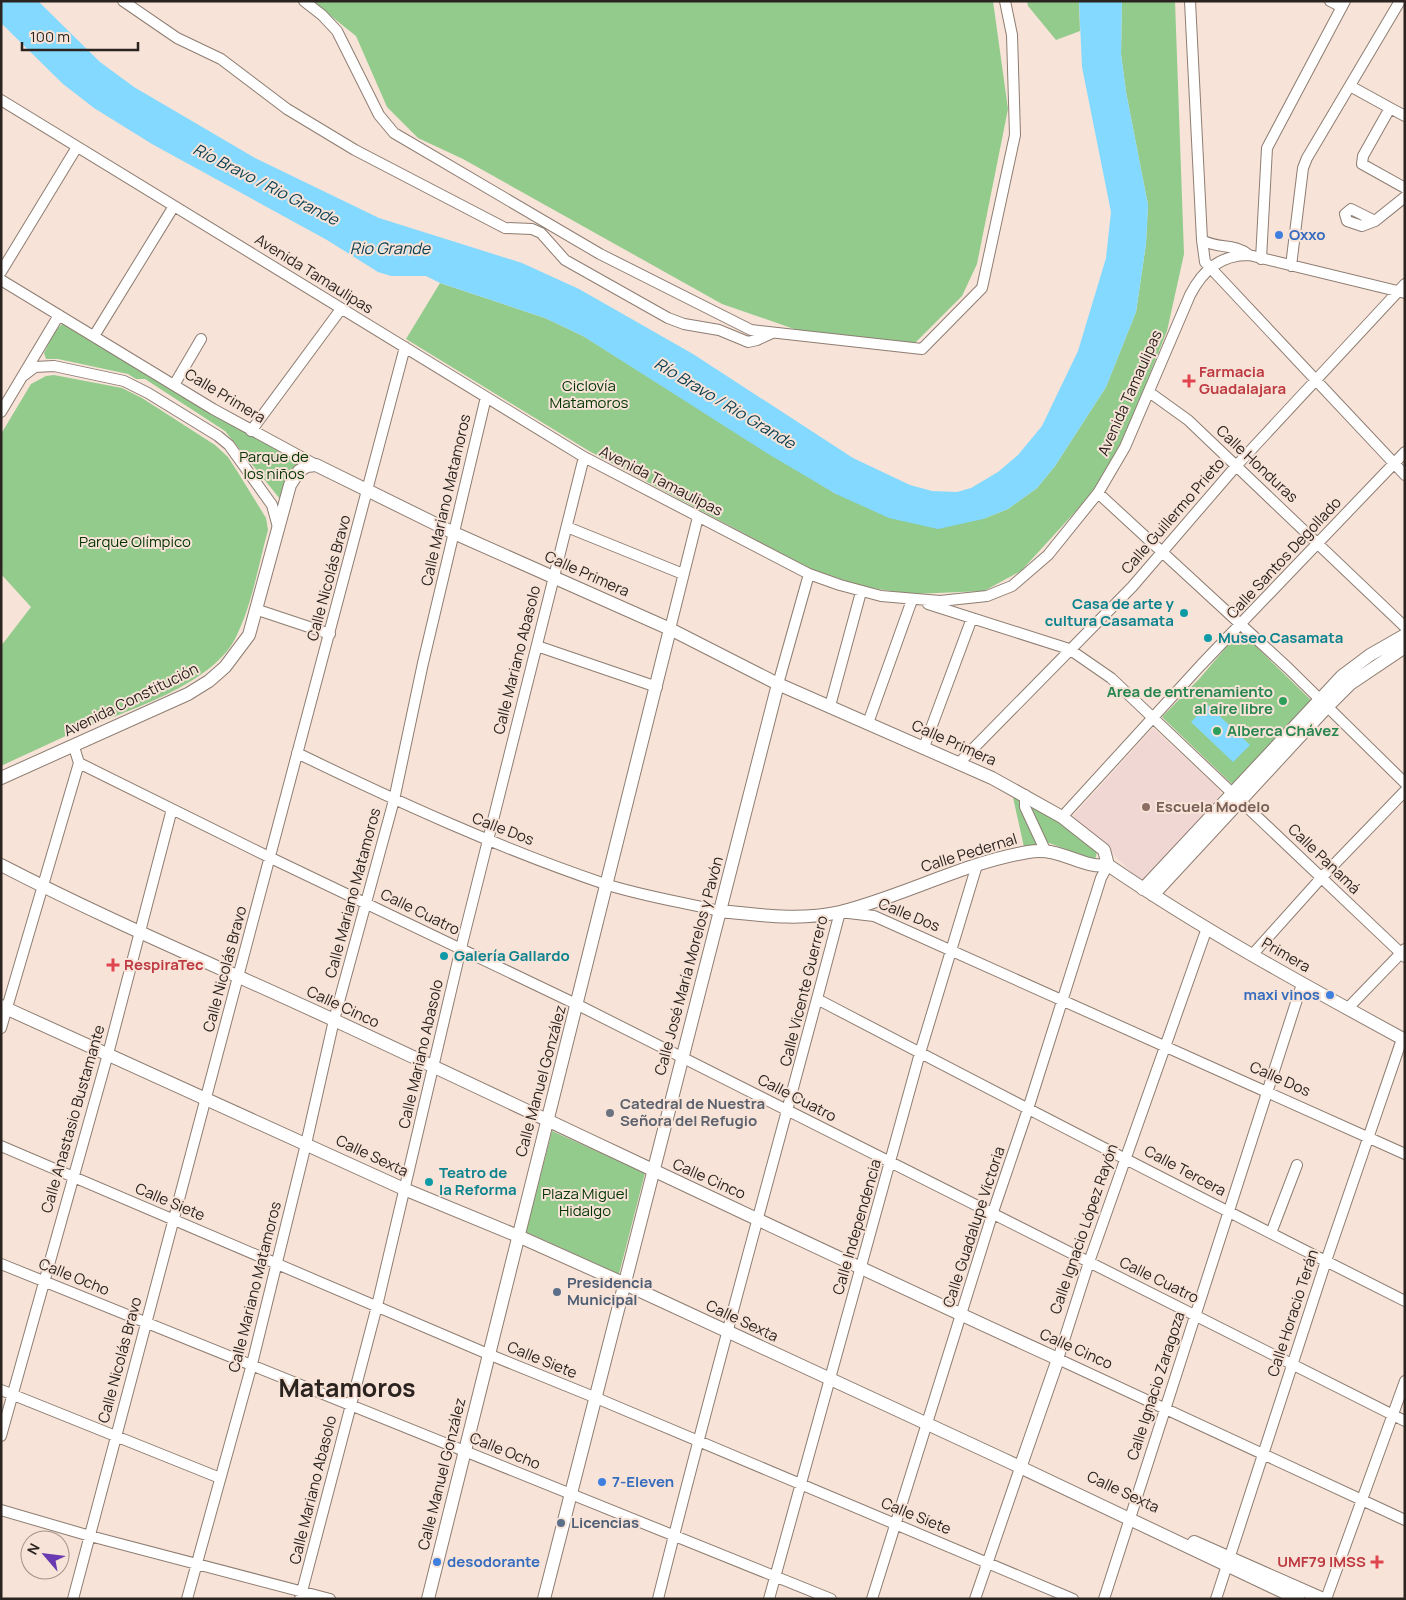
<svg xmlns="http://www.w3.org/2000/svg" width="1406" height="1600" font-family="Manrope,sans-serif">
  <rect width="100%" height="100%" fill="#f7e3d7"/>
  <path fill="#f1d7d4" d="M1153,728L1220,790L1221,794L1142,882L1073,816Z"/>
  <path fill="#93cb8d" d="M312,1H993L1008,109L977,264L962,296L915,343L797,330L722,304L463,159L418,138L387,107L356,36Z
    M1027,1H1079L1080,31L1056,40L1028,6Z
    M1122,1H1175L1184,254L1167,331L1123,441L1096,489L1021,571L984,591L913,594L864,587L811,569L589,451L406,339L440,283L545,318L583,336L836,494L983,519L1008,509L1037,488L1055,466L1106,387L1136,312L1146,244L1148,205L1126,92L1121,54Z
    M65,323L301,461L288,476L280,499L225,431L145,379H136L128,374L58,359H46L44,353C49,344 55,326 65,323Z
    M54,375L122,388L142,398L215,445L228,457L237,471L266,518L268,530C258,566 252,606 235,639C209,688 119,713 70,734C47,745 24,755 1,766V646L31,607L1,574V434L31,384L46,376Z
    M1240,631L1313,702L1234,786L1162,717L1200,678Z
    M1012,793L1061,821L1097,852L1095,860L1049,843L1024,847Z
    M552,1131L645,1173L619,1274L526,1232Z"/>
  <path fill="#83d9ff" d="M1,1H38L100,62L134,87L255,158L379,218L522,263L579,289L693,354L853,458L910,485L932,491L957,492L971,488L998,472L1018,455L1042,426L1078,351L1106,258L1111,212L1082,67L1079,1H1122L1121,54L1126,92L1148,205L1146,244L1136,312L1106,387L1055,466L1037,488L1008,509L983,519L938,529L889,518L836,494L770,455L583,336L545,318L440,283L426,276H391L378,272L327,240L152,144L94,108L63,84L1,23Z
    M1208,705L1250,745L1233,762L1191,722Z"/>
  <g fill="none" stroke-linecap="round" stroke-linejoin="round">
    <g stroke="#8e7d72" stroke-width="12">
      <path id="minor" d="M123,1L177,38L221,59L287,109L355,150L505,228L532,229L541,233L565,260L668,318L684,324L719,330L748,342L757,340L772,333
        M304,1L322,15L337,31L379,115L394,133L600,254L751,330L922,349L982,288L1015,135L1012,35L1005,1
        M1190,1L1202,240L1205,262L1405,475
        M1330,1L1342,7
        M1350,86L1390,108L1363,156L1362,164L1405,188
        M1,100L584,457L809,574L840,585L881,596L940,601L987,596L1012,586L1048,555L1098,493L1125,447L1190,295C1203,270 1220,255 1249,255L1405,293
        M1390,108L1405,116
        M1375,221L1351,209L1345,214L1347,221L1362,226L1375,221L1405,197
        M1202,240C1220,250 1232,242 1249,255
        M1261,259L1267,148L1345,1
        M1291,266L1303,168L1307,158L1400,1
        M1,272L77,147
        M1,280L213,409L316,465
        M94,336L174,206
        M23,376L35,367L54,366L124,381L148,393L218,436L229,445L272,505L278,527
        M174,385L201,339
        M1149,392L1188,420L1405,627
        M1,412L59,315
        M251,431L341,309
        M1098,493L1288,668L1405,783
        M567,527L683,574
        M928,604L1069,649L1111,678L1405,957
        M258,610L330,634
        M670,629L698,517
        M537,646L657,687
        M778,684L809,574
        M830,706L861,592
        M868,723L912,600
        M924,747L972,618
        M297,753C398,802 499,848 605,884C642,896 682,902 719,911
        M79,763L271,858L578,1005L1405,1421
        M959,763L1132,587L1237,465L1405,284
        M1025,795V807L1045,850
        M1062,817L1201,665L1405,452
        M1207,928L1089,1262L1058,1359L1405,1520
        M1252,955L1322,877L1405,791
        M817,999C1012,1101 1208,1202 1405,1301
        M1347,1009L1405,949
        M1,1028L79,763L74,747
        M1,1146L488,1354L594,1397L1073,1599
        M1271,1233L1297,1165
        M1,1264L831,1599
        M1,1390L220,1478
        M1,1436L108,1054L172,809
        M1,1510L90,1536L330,1599
        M73,1599L405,347
        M187,1599L252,1364L306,1144L334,1020L394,800L423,663L486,397
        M300,1599L377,1306L461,948L584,457
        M658,1599C715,1369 780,1141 840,912L874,916L1405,1154
        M769,1599L920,1053L977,865
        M872,1599L993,1212L1028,1109L1101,878L1108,865
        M975,1599L1020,1468
        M1104,1599L1302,984
        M1216,1599L1326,1261L1402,1039
        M1326,1599L1405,1381"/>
    </g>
    <g stroke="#8e7d72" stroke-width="14">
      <path id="major" d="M1,778L188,694L209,681L225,667L249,635L290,485L299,471L307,466L316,465L454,533L670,629L778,684L992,778L1062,817L1104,850L1108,865C1203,930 1304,985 1405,1040
        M1,865C111,922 224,969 336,1021C577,1133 816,1249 1058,1359L1020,1468
        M1143,889L1342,676L1370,655L1405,635
        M1153,895L1327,707L1350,684L1405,647
        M719,911C760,915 799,921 840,912C904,896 963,863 1028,852C1062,846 1080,869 1108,865
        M1,1006L404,1189L518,1236L623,1283L1003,1459L1298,1599
        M1194,1542L1323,1599
        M428,1599L670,629
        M544,1599L778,684"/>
    </g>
    <use href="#minor" stroke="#fff" stroke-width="10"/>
    <use href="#major" stroke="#fff" stroke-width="12"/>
  </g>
  <g fill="#3f7fe0" stroke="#f7e3d7" stroke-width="2">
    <circle cx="1279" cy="235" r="5"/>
    <circle cx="1330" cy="995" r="5"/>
    <circle cx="602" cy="1482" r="5"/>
    <circle cx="437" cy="1562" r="5"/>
  </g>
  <g fill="#e0444e" stroke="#f7e3d7" stroke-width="2">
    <path d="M1186.5 373.5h5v5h5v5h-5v5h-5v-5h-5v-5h5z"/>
    <path d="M110.5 957.5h5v5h5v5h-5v5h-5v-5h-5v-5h5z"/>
    <path d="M1374.5 1554.5h5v5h5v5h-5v5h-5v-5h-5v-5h5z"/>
  </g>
  <g fill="#0f9aa8" stroke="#f7e3d7" stroke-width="2">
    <circle cx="1184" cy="613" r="5"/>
    <circle cx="1208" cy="638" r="5"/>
    <circle cx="444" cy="956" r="5"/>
    <circle cx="429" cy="1182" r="5"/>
  </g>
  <g fill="#2e9e5b" stroke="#f7e3d7" stroke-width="2">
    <circle cx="1283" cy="701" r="5"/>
    <circle cx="1217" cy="731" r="5"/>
  </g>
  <circle fill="#8d6e63" stroke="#f7e3d7" stroke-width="2" cx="1146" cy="807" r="5"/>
  <circle fill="#6b7280" stroke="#f7e3d7" stroke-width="2" cx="610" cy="1113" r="5"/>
  <g fill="#5c6f8a" stroke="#f7e3d7" stroke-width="2">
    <circle cx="557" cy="1292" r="5"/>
    <circle cx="561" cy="1523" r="5"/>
  </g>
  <g text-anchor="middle" stroke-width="4" stroke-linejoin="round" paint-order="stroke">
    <g font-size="15" font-weight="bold" fill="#366cbe" stroke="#f7e3d7" text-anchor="start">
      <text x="1289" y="240">Oxxo</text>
      <text x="1320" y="1000" text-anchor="end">maxi vinos</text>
      <text x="612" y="1487">7-Eleven</text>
      <text x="447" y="1567">desodorante</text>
    </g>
    <g font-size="15" fill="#2a231f" stroke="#f7e3d7">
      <text transform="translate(314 274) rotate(32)" y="5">Avenida Tamaulipas</text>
      <text transform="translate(1130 393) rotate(-66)" y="5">Avenida Tamaulipas</text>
      <text transform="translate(225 396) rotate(31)" y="5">Calle Primera</text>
      <text transform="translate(1257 464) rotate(43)" y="5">Calle Honduras</text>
      <text transform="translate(661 481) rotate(27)" y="5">Avenida Tamaulipas</text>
      <text transform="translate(446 500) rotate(-77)" y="5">Calle Mariano Matamoros</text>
      <text transform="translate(1173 516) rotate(-49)" y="5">Calle Guillermo Prieto</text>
      <text transform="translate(1284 558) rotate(-47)" y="5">Calle Santos Degollado</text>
      <text transform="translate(587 574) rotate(24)" y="5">Calle Primera</text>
      <text transform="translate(329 578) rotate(-75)" y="5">Calle Nicolás Bravo</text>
      <text transform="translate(517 660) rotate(-76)" y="5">Calle Mariano Abasolo</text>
      <text transform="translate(131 700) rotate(-26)" y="5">Avenida Constitución</text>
      <text transform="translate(954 743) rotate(24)" y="5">Calle Primera</text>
      <text transform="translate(503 829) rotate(21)" y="5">Calle Dos</text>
      <text transform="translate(969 853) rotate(-17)" y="5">Calle Pedernal</text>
      <text transform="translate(1324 859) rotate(44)" y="5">Calle Panamá</text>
      <text transform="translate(353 893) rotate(-75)" y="5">Calle Mariano Matamoros</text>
      <text transform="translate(420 912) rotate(26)" y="5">Calle Cuatro</text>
      <text transform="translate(909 915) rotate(22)" y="5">Calle Dos</text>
      <text transform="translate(1286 955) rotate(30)" y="5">Primera</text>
      <text transform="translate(689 966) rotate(-75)" y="5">Calle José María Morelos y Pavón</text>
      <text transform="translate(225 969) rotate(-75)" y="5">Calle Nicolás Bravo</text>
      <text transform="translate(804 991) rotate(-76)" y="5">Calle Vicente Guerrero</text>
      <text transform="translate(343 1007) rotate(25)" y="5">Calle Cinco</text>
      <text transform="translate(421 1054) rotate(-77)" y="5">Calle Mariano Abasolo</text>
      <text transform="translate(1280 1079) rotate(24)" y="5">Calle Dos</text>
      <text transform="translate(541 1081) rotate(-75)" y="5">Calle Manuel González</text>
      <text transform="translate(797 1098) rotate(27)" y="5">Calle Cuatro</text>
      <text transform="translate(73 1119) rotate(-74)" y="5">Calle Anastasio Bustamante</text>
      <text transform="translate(372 1156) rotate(25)" y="5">Calle Sexta</text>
      <text transform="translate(1185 1171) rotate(28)" y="5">Calle Tercera</text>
      <text transform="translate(709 1179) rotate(24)" y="5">Calle Cinco</text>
      <text transform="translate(170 1202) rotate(23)" y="5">Calle Siete</text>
      <text transform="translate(857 1227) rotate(-74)" y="5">Calle Independencia</text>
      <text transform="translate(974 1227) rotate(-72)" y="5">Calle Guadalupe Victoria</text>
      <text transform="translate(1084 1229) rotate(-71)" y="5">Calle Ignacio López Rayón</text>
      <text transform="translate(74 1277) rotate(22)" y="5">Calle Ocho</text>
      <text transform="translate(1159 1280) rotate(26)" y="5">Calle Cuatro</text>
      <text transform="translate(255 1287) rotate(-76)" y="5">Calle Mariano Matamoros</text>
      <text transform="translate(1293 1313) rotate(-72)" y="5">Calle Horacio Terán</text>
      <text transform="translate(742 1321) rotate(25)" y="5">Calle Sexta</text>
      <text transform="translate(1076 1349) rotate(24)" y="5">Calle Cinco</text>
      <text transform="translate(120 1360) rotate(-75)" y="5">Calle Nicolás Bravo</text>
      <text transform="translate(542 1360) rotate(22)" y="5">Calle Siete</text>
      <text transform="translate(1156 1386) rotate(-72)" y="5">Calle Ignacio Zaragoza</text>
      <text transform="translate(505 1451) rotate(22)" y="5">Calle Ocho</text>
      <text transform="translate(442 1474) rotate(-76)" y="5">Calle Manuel González</text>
      <text transform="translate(313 1490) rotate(-76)" y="5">Calle Mariano Abasolo</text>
      <text transform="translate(1123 1492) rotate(25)" y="5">Calle Sexta</text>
      <text transform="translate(916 1516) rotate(22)" y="5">Calle Siete</text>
    </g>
    <g font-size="15" font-weight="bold" fill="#be3a42" stroke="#f7e3d7" text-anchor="start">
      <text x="1199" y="377">Farmacia<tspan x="1199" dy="17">Guadalajara</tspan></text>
      <text x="124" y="970">RespiraTec</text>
      <text x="1366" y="1567" text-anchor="end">UMF79 IMSS</text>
    </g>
    <g font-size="15" fill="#043402" stroke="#f7e3d7">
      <text x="589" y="391">Ciclovía<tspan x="589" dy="17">Matamoros</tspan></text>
      <text x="274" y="462">Parque de<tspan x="274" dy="17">los niños</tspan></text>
      <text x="135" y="547">Parque Olímpico</text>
      <text x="585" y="1199">Plaza Miguel<tspan x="585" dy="17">Hidalgo</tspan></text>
    </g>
    <g font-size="15" font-weight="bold" fill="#0d838f" stroke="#f7e3d7" text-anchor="start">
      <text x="1174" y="609" text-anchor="end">Casa de arte y<tspan x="1174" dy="17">cultura Casamata</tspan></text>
      <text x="1218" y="643">Museo Casamata</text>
      <text x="454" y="961">Galería Gallardo</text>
      <text x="439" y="1178">Teatro de<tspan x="439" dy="17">la Reforma</tspan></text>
    </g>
    <g font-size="15" font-weight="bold" fill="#27864d" stroke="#f7e3d7" text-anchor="end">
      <text x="1273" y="697">Area de entrenamiento<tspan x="1273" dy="17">al aire libre</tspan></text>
      <text x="1227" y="736" text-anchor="start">Alberca Chávez</text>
    </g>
    <g font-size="15" font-weight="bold" fill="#785e54" stroke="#f7e3d7" text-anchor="start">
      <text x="1156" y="812">Escuela Modelo</text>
    </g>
    <g font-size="15" font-weight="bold" fill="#5b616d" stroke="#f7e3d7" text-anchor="start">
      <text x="620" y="1109">Catedral de Nuestra<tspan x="620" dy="17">Señora del Refugio</tspan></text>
    </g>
    <g font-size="15" font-weight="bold" fill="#4e5e75" stroke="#f7e3d7" text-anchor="start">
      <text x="567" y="1288">Presidencia<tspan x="567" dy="17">Municipal</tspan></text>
      <text x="571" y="1528">Licencias</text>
    </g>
    <g font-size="16" font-style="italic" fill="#0a3e51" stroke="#f7e3d7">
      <text transform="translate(266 184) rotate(27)" y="6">Río Bravo / Rio Grande</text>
      <text x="390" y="254">Rio Grande</text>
      <text transform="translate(725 403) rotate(31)" y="6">Río Bravo / Rio Grande</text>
    </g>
    <g font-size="25" font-weight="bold" fill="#2a231f" stroke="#f7e3d7">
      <text x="347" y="1397">Matamoros</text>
    </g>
  </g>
  <rect width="1406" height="1600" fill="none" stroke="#2a231f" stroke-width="5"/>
  <g transform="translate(45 1555) rotate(298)"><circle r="24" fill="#f7e3d7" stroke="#a5968d"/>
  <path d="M0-4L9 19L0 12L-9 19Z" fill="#6a3ab2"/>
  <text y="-8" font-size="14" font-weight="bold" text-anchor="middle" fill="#2a231f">N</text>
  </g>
  <path d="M22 42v8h116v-8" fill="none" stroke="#2a231f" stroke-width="2.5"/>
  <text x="30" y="42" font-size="15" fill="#2a231f" stroke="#f7e3d7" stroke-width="4" paint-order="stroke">100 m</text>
</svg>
